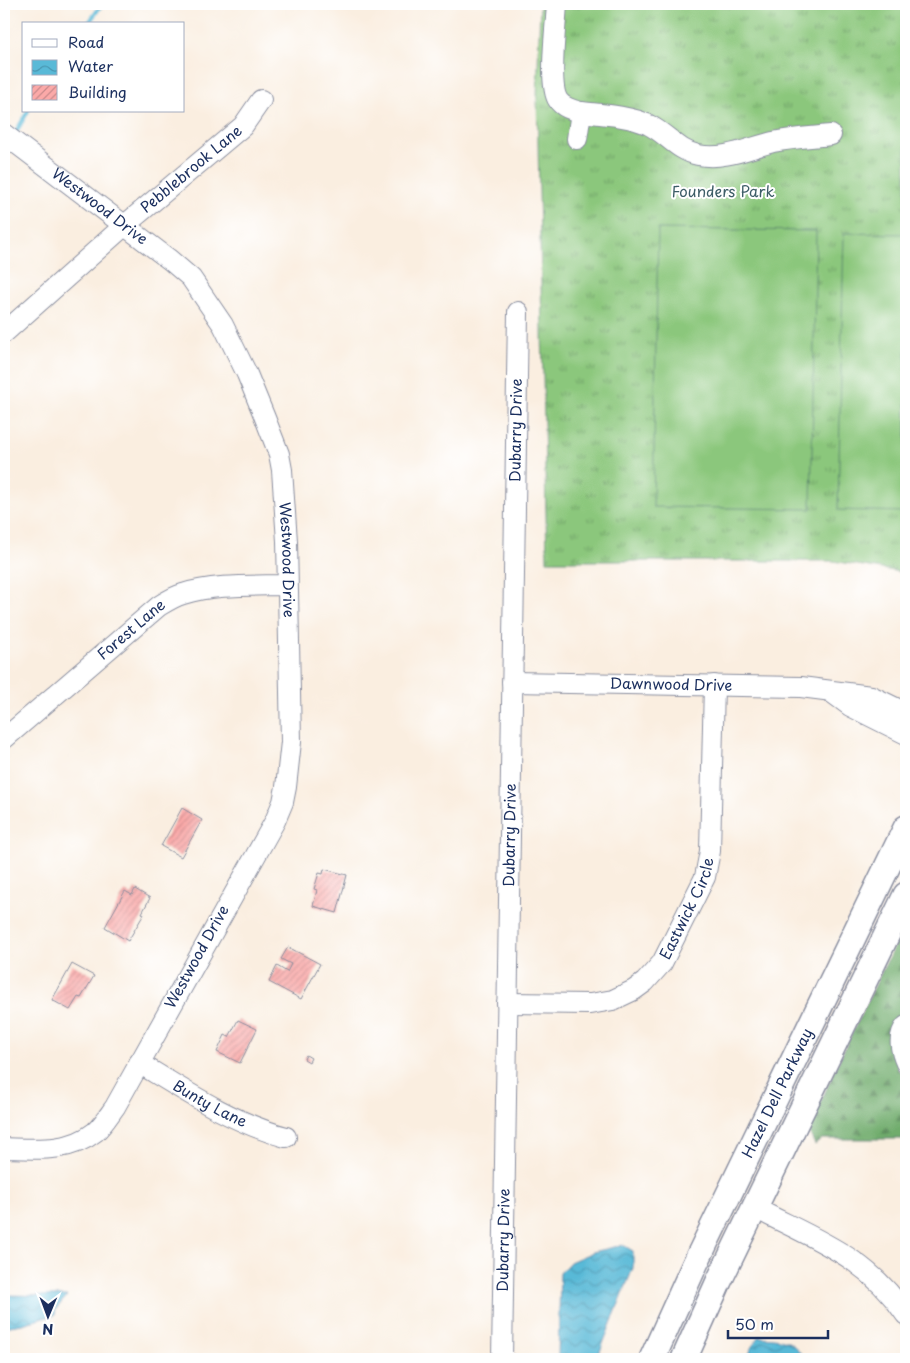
<svg xmlns="http://www.w3.org/2000/svg" width="910" height="1363" font-family="'Playpen Sans',sans-serif">
  <defs>
    <pattern id="grass-tufts" width="24" height="20" patternUnits="userSpaceOnUse" patternTransform="scale(1.25)"><rect width="24" height="20" fill="#8bc77c"/><path d="M3 7l-1-3M5 7V3M7 7l1-3M15 17l-1-3M17 17v-4M19 17l1-3" fill="none" stroke="#71a269"/></pattern>
    <pattern id="forest-firs" width="22" height="20" patternUnits="userSpaceOnUse" patternTransform="scale(1.25)"><rect width="22" height="20" fill="#70ac6c"/><path d="M5 1l3.5 6h-7zM16 11l3.5 6h-7z" fill="#5b8c5c"/></pattern>
    <pattern id="water-waves" width="16" height="10" patternUnits="userSpaceOnUse" patternTransform="scale(1.25)"><rect width="16" height="10" fill="#59b9d7"/><path d="M0 5q4-4 8 0t8 0" fill="none" stroke="#4997b2"/></pattern>
    <pattern id="building-hatch" width="6" height="6" patternUnits="userSpaceOnUse" patternTransform="scale(1.25)"><rect width="6" height="6" fill="#fba9a8"/><path d="M-1 1l2-2M0 6l6-6M5 7l2-2" fill="none" stroke="#ca8a8c"/></pattern>
  </defs>
  <rect width="100%" height="100%" fill="#fff"/>
  <filter id="ink" filterUnits="userSpaceOnUse"><feTurbulence type="fractalNoise" baseFrequency=".02" numOctaves="2"/><feDisplacementMap in="SourceGraphic" scale="10" xChannelSelector="R" yChannelSelector="G"/><feConvolveMatrix kernelMatrix="1 2 1 2 8 2 1 2 1" color-interpolation-filters="sRGB"/></filter>
  <filter id="wash" filterUnits="userSpaceOnUse"><feTurbulence type="fractalNoise" baseFrequency=".0096" numOctaves="4" result="noise"/><feDisplacementMap in="SourceGraphic" scale="20" xChannelSelector="R" yChannelSelector="G"/><feGaussianBlur stdDeviation="1.12" result="paint"/><feColorMatrix in="noise" values="0 0 0 0 0 0 0 0 0 0 0 0 0 0 0 0 0 1.4 0 .05"/><feComposite in="paint" operator="in"/></filter>
  <g filter="url(#wash)">
    <rect width="100%" height="100%" fill="#faeee0"/>
    <path fill="url(#grass-tufts)" stroke="#537b6d" d="M540,4H906V573L833,561H547L537,98Z"/>
    <path fill="url(#forest-firs)" stroke="#466e65" d="M899,936L906,939V1002L898,1026L896,1051L898,1069L906,1078V1139H822L815,1145L808,1130L841,1056Z"/>
    <path fill="#8bc77c" stroke="#537b6d" d="M658,229L816,231L811,509L653,507Z
      M844,233L906,234V512L838,510Z"/>
    <path fill="url(#water-waves)" stroke="#3a749a" d="M623,1245L633,1251V1268L597,1359H558L560,1273L570,1262L593,1252Z
      M4,1295L67,1296L56,1309L55,1315L22,1324L4,1327Z
      M759,1337C781,1338 793,1339 804,1359H747L753,1345Z"/>
    <g fill="none" stroke-linecap="round" stroke-linejoin="round">
      <path stroke="#59b9d7" stroke-width="4" d="M88,24L102,4
        M16,132L28,111"/>
    </g>
    <g id="blocks">
      <path fill="url(#building-hatch)" d="M182,808L202,820L181,857L161,846Z
        M324,869L347,875L337,913L313,906L317,890L314,889L319,873L323,874Z
        M135,889L150,898L142,913L144,914L128,941L105,927L125,891L132,895Z
        M288,947L320,964L301,999L269,982L277,966L287,972L291,964L281,959Z
        M72,964L94,976L81,998L78,997L70,1010L52,1000Z
        M238,1020L257,1029L240,1063L217,1052L225,1035L229,1037Z
        M306,1055L311,1058L309,1062L304,1059Z"/>
    </g>
  </g>
  <g filter="url(#ink)">
    <use href="#blocks" fill-opacity="0" stroke="#8a8e9f" stroke-width="1"/>
    <g fill="none" stroke-linecap="round" stroke-linejoin="round">
      <g stroke="#8a8e9f" stroke-width="22">
        <g id="minor">
          <path d="M557,4C556,25 548,85 558,100C563,108 573,110 581,112L577,139"/>
          <path d="M581,112C601,114 632,116 649,125C667,134 678,151 698,155C725,160 748,148 773,142C792,138 812,137 831,135"/>
          <path id="s1" d="M4,134L170,260L191,278L223,325L247,374L265,418L279,454L282,470L287,541L291,742L286,787L283,802L275,821L115,1107C109,1115 103,1125 95,1132C69,1153 35,1149 4,1148"/>
          <path id="s2" d="M4,333L125,225L243,126L261,100"/>
          <path id="s3" d="M512,682L801,687L871,696L906,713"/>
          <path d="M831,692L850,706L906,734"/>
          <path id="s4" d="M4,739L159,606C167,601 175,596 183,594C214,584 255,586 287,585"/>
          <path id="s5" d="M507,1003L590,1004L613,1000L634,990L645,982L662,963L705,877L710,851L714,685"/>
          <path d="M906,1026C897,1036 901,1052 906,1063"/>
          <path id="s6" d="M139,1063C185,1091 233,1123 286,1137"/>
          <path d="M755,1208C814,1239 867,1256 906,1315"/>
          <path id="s7" d="M502,1359L518,312"/>
        </g>
      </g>
      <g stroke="#8a8e9f" stroke-width="28">
        <g id="major">
          <path id="s8" d="M652,1359L695,1264L906,828"/>
          <path d="M684,1359L719,1281L906,895"/>
        </g>
      </g>
      <use href="#minor" stroke="#fff" stroke-width="20"/>
      <use href="#major" stroke="#fff" stroke-width="25"/>
    </g>
  </g>
  <g text-anchor="middle" stroke-width="4" stroke-linejoin="round" paint-order="stroke">
    <g font-size="15" fill="#1b2f5e" stroke="#fff">
      <text dy="5" stroke="none"><textPath href="#s2" startOffset="249">Pebblebrook Lane</textPath></text>
      <text dy="5" stroke="none"><textPath href="#s1" startOffset="120">Westwood Drive</textPath></text>
      <text dy="5" stroke="none"><textPath href="#s7" startOffset="929">Dubarry Drive</textPath></text>
      <text dy="5" stroke="none"><textPath href="#s1" startOffset="540">Westwood Drive</textPath></text>
      <text dy="5" stroke="none"><textPath href="#s4" startOffset="168">Forest Lane</textPath></text>
      <text dy="5" stroke="none"><textPath href="#s3" startOffset="159">Dawnwood Drive</textPath></text>
      <text dy="5" stroke="none"><textPath href="#s7" startOffset="524">Dubarry Drive</textPath></text>
      <text dy="5" stroke="none"><textPath href="#s5" startOffset="229">Eastwick Circle</textPath></text>
      <text transform="translate(197 957) rotate(-61)" y="5">Westwood Drive</text>
      <text dy="5" stroke="none"><textPath href="#s8" startOffset="294">Hazel Dell Parkway</textPath></text>
      <text dy="5" stroke="none"><textPath href="#s6" startOffset="82">Bunty Lane</textPath></text>
      <text dy="5" stroke="none"><textPath href="#s7" startOffset="119">Dubarry Drive</textPath></text>
    </g>
    <g font-size="15" fill="#3d5d67" stroke="#fff">
      <text x="723" y="197">Founders Park</text>
    </g>
  </g>
  <rect width="910" height="1363" fill="none" stroke="#fff" stroke-width="20"/>
  <rect x="22" y="22" width="162" height="90" fill="#ffffff" stroke="#a4acbf"/>
  <rect x="32" y="39" width="25" height="8" fill="#ffffff" stroke="#a4acbf"/>
  <text x="68" y="48" font-size="15" fill="#1b2f5e">Road</text>
  <rect x="32" y="60" width="25" height="15" fill="url(#water-waves)" stroke="#a4acbf"/>
  <text x="68" y="72" font-size="15" fill="#1b2f5e">Water</text>
  <rect x="32" y="85" width="25" height="15" fill="url(#building-hatch)" stroke="#a4acbf"/>
  <text x="68" y="98" font-size="15" fill="#1b2f5e">Building</text>
  <g transform="translate(48 1316) rotate(181)" stroke="#ffffff" stroke-width="4" paint-order="stroke">
  <path d="M0-4L9 19L0 12L-9 19Z" fill="#1b2f5e"/>
  <text y="-8" font-size="14" font-weight="bold" text-anchor="middle" fill="#1b2f5e">N</text>
  </g>
  <path d="M728 1330v8h100v-8" fill="none" stroke="#1b2f5e" stroke-width="2.5"/>
  <text x="735" y="1330" font-size="15" fill="#1b2f5e" stroke="#ffffff" stroke-width="4" paint-order="stroke">50 m</text>
</svg>
